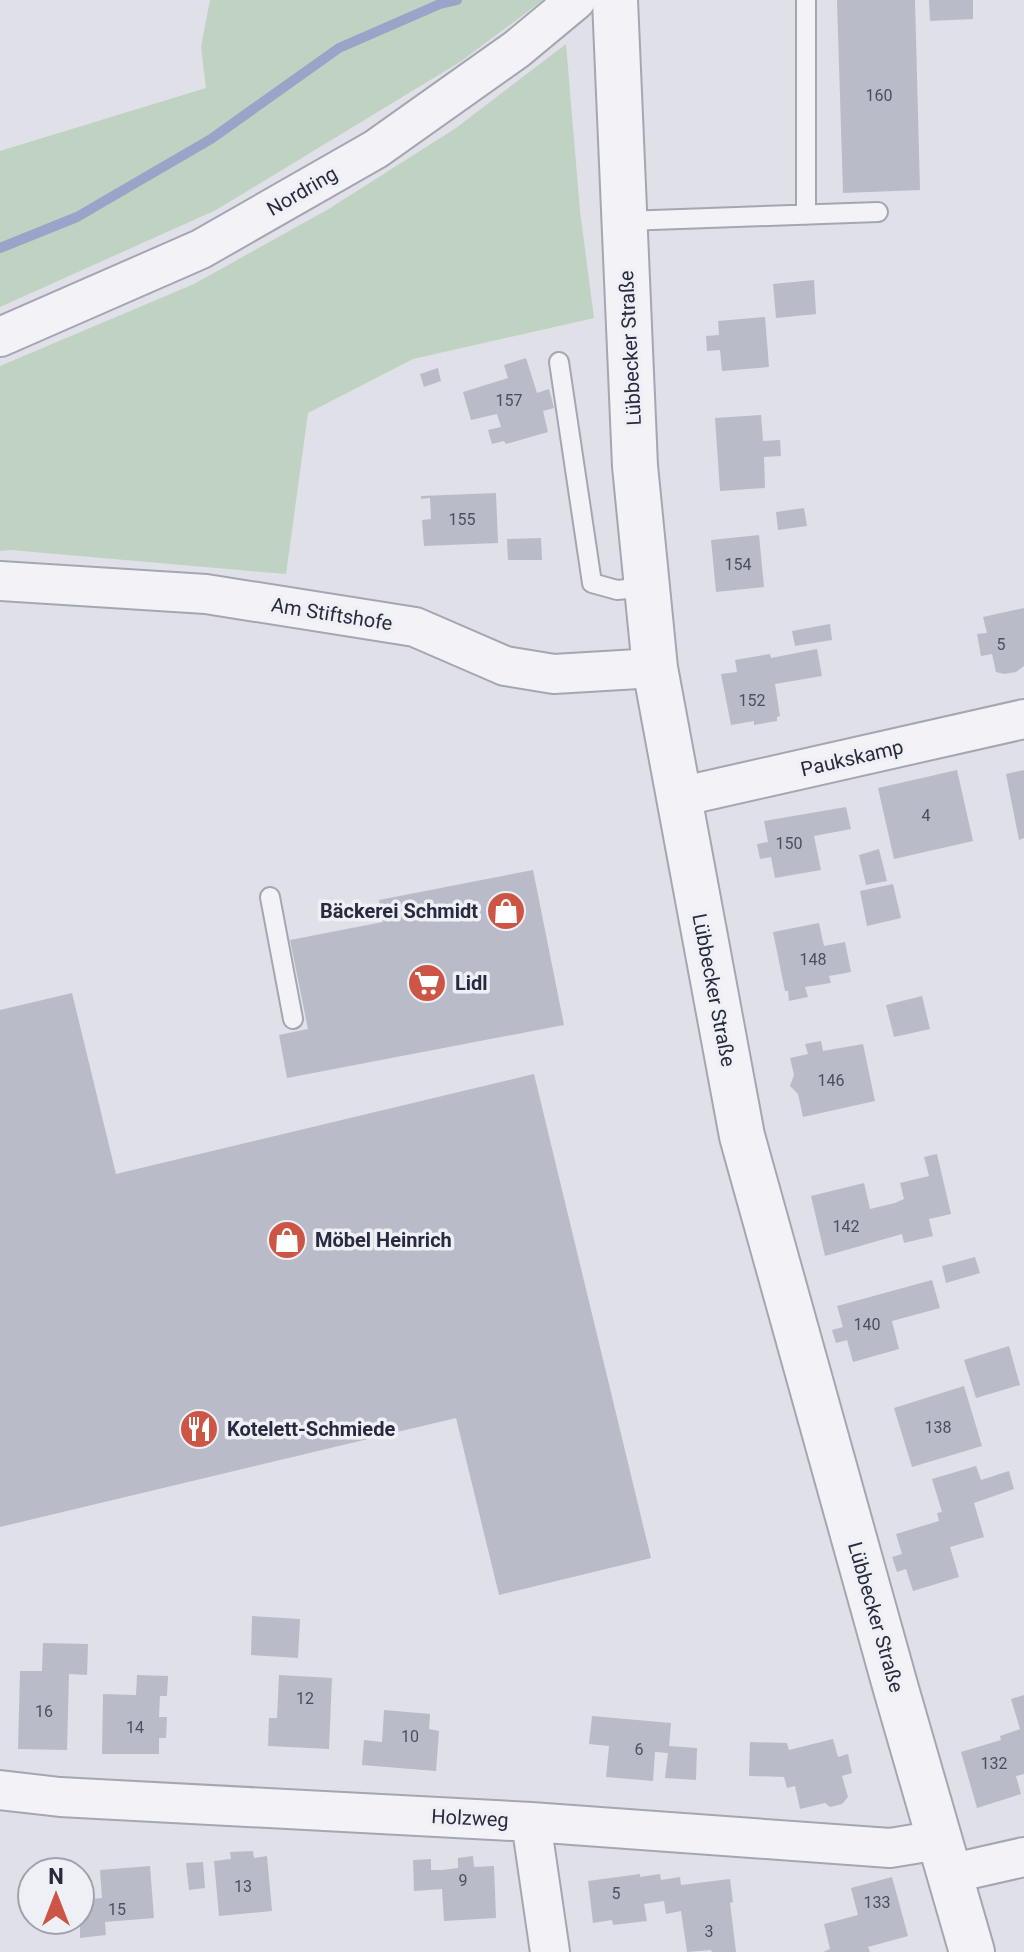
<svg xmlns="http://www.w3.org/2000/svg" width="1024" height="1952" font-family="Roboto,sans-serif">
  <rect width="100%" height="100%" fill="#dfe0e8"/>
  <path fill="#c0d2c1" d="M210,0H543L460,62L216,210L0,307V151L206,88L201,47Z
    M566,44L580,211L594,318L413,359L308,413L286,574L11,550L0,551V366L194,284L327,210L456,128Z"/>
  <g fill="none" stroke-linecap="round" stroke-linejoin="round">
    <path stroke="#9aa4c8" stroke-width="10" d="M0,248L77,217L211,139L339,48L440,4L457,0"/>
  </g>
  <path fill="#b9bbc8" d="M837,0H915L920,190L843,193Z
    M929,0H973V19L930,21Z
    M814,280L816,314L776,318L773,284Z
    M765,317L769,367L722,371L720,350L707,351L706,336L719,335L718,321Z
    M526,358L537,393L549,389L554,408L543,411L548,432L506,444L504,441L492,444L488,430L501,427L497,414L471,420L463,392L508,378L504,365Z
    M438,368L441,381L424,387L420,374Z
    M761,415L763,441L780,440L781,456L764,457L765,488L720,491L715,418Z
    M496,493L498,543L424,546L422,520L431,519L430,498L421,499V496Z
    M804,508L807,526L778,530L776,512Z
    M759,535L764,587L716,592L711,540Z
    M541,538L542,560H508L507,539Z
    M1024,608V666L1016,672L1004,674L996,672L992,654L981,656L977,634L987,633L983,617Z
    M830,624L832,640L795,646L792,631Z
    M817,649L822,676L775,684L780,716L777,717V721L754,725V721L731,725L721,674L737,672L735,660L770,654L771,658Z
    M957,770L973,841L894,859L878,788Z
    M1024,770V838L1019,840L1006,774Z
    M846,807L851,829L814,836L821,870L775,878L771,857L760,859L757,844L768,842L764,821Z
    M879,849L887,881L866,885L859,855Z
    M533,870L564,1025L287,1078L279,1035L308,1029L290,940L383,922L379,900Z
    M893,884L901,918L867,926L860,891Z
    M819,923L824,946L845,942L851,972L829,976L831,983L805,987L808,997L789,1001L788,991H785L773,932Z
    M72,993L116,1174L534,1074L651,1558L499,1595L456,1418L0,1527V1010Z
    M922,996L930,1029L894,1037L886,1005Z
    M821,1041L823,1051L863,1044L875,1101L803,1117L798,1094L790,1086L794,1075L790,1058L808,1054L805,1044Z
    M937,1154L951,1214L929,1219L933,1236L904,1243L902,1234L825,1256L811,1196L864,1183L870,1209L895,1203L904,1199L900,1183L929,1176L924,1157Z
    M975,1257L980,1273L946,1283L942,1266Z
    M932,1280L940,1308L892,1321L899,1349L853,1362L847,1340L836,1343L832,1330L843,1327L837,1306Z
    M1009,1346L1020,1385L976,1398L964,1360Z
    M964,1386L982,1446L912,1467L894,1408Z
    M976,1466L981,1480L1009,1471L1014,1489L974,1503L984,1537L950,1547L959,1577L913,1591L906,1569L897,1572L892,1557L902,1554L896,1534L939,1521L937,1513L942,1512L932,1479Z
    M252,1616L300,1619L298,1658L251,1655Z
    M43,1643L88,1644L87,1675L69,1674L67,1750L18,1749L20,1671H42Z
    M137,1675L168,1676L167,1696H160L159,1717H167L166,1738H159V1754H102L103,1694L136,1695Z
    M279,1675L332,1678L329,1749L268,1746L269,1718H277Z
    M1024,1695V1774L1016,1776L1021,1794L977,1808L961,1752L1001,1740L1000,1736L1020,1729L1011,1699Z
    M384,1710L430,1714L429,1729L439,1731L436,1771L362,1765L364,1740L382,1742Z
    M592,1716L671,1723L669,1746L697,1748L696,1780L665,1778L668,1753L655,1752L653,1781L606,1777L609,1746L589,1744Z
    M833,1739L838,1757L848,1754L852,1773L842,1776L848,1797L842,1804L830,1807L825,1803L800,1809L795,1786L787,1788L784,1777L749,1776L750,1742L787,1743L789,1750Z
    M253,1851L254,1858L267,1856L272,1911L219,1916L214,1861L231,1859L230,1852Z
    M473,1856L474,1867L494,1866L496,1918L444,1921L442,1889L414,1891L413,1860L431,1859V1870H442L458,1868V1858Z
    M203,1862L205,1888L189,1890L186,1863Z
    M150,1866L154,1918L105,1922L106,1935L80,1938V1900L102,1898L100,1870Z
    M640,1874V1877L660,1874L661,1880L680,1877L681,1885L730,1879L733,1902L730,1903L736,1952H712L711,1950L687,1952L681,1911L666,1914L664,1901L644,1904L647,1921L613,1925L612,1920L593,1923L588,1881Z
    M892,1877L908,1936L868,1947L870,1952H823L830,1949L824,1924L858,1915L851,1888Z"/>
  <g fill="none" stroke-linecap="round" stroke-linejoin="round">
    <g stroke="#a4a6b2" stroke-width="22">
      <path id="service" d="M806,0V215
        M625,221L878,212
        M559,362L592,583L617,590L646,587
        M270,897L293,1019"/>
    </g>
    <g stroke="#a4a6b2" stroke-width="42">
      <path id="minor" d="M0,337L201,249L376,149L517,49L576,0
        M0,581L206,594L415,627L505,666L554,674L655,668
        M679,797L1024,719
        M0,1790L60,1797L531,1822L890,1848L939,1840
        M531,1822L550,1952
        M949,1874L1024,1857"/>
    </g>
    <g stroke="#a4a6b2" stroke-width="48">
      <path id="tertiary" d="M615,0L635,466L655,668L742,1136L896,1689L972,1952"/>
    </g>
    <use href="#service" stroke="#f2f2f7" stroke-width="18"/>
    <use href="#minor" stroke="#f2f2f7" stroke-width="38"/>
    <use href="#tertiary" stroke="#f2f2f7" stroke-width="44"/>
  </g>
  <defs>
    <g id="shop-disc" transform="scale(2)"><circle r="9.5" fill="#cc5545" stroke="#eff0f6"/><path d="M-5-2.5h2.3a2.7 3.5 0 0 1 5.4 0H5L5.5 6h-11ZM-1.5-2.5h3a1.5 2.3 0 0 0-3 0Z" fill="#fff"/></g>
    <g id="supermarket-disc" transform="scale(2)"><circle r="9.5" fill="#cc5545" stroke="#eff0f6"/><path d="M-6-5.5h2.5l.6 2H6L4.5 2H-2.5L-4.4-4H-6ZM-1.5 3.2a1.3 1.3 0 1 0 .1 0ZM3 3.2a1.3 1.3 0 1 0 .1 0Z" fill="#fff"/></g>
    <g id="restaurant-disc" transform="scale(2)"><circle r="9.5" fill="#cc5545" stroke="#eff0f6"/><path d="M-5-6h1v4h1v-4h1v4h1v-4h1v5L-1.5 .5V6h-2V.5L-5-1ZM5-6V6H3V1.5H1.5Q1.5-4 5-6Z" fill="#fff"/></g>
  </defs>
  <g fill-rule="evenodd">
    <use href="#shop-disc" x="506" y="911"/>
    <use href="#supermarket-disc" x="427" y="983"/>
    <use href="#shop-disc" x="287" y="1240"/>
    <use href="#restaurant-disc" x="199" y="1429"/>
  </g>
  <g text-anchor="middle" stroke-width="7" stroke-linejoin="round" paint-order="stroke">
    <g font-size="16" fill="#4c4e61">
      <text x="879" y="101">160</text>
      <text x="509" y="406">157</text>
      <text x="462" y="525">155</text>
      <text x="738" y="570">154</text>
      <text x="1001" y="650">5</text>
      <text x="752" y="706">152</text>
      <text x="926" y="821">4</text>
      <text x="789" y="849">150</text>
      <text x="813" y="965">148</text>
      <text x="831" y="1086">146</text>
      <text x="846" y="1232">142</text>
      <text x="867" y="1330">140</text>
      <text x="938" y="1433">138</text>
      <text x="305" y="1704">12</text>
      <text x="44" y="1717">16</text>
      <text x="135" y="1733">14</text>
      <text x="410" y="1742">10</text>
      <text x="639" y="1755">6</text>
      <text x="994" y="1769">132</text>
      <text x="463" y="1886">9</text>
      <text x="243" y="1892">13</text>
      <text x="616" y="1899">5</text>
      <text x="877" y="1908">133</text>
      <text x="117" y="1915">15</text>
      <text x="709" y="1937">3</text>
    </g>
    <g font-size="20" fill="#282a3f" stroke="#eff0f6">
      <text transform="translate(302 191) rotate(-30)" y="7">Nordring</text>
      <text transform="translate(630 348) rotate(-93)" y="7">Lübbecker Straße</text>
      <text transform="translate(332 614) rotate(9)" y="7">Am Stiftshofe</text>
      <text transform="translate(852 758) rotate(-13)" y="7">Paukskamp</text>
      <text transform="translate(714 990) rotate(79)" y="7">Lübbecker Straße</text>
      <text transform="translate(876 1617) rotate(74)" y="7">Lübbecker Straße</text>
      <text transform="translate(470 1818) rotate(3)" y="7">Holzweg</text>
    </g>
    <g font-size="20" font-weight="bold" fill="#282a3f" stroke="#eff0f6" text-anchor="start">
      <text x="478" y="918" text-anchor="end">Bäckerei Schmidt</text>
      <text x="455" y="990">Lidl</text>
      <text x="315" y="1247">Möbel Heinrich</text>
      <text x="227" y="1436">Kotelett-Schmiede</text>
    </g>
  </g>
  <g transform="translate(56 1896)"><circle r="38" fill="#eff0f6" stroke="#9fa1ad" stroke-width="2"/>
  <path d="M0-6L14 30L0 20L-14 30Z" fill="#cc5545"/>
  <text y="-12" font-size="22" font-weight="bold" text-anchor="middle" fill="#282a3f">N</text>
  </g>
</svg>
